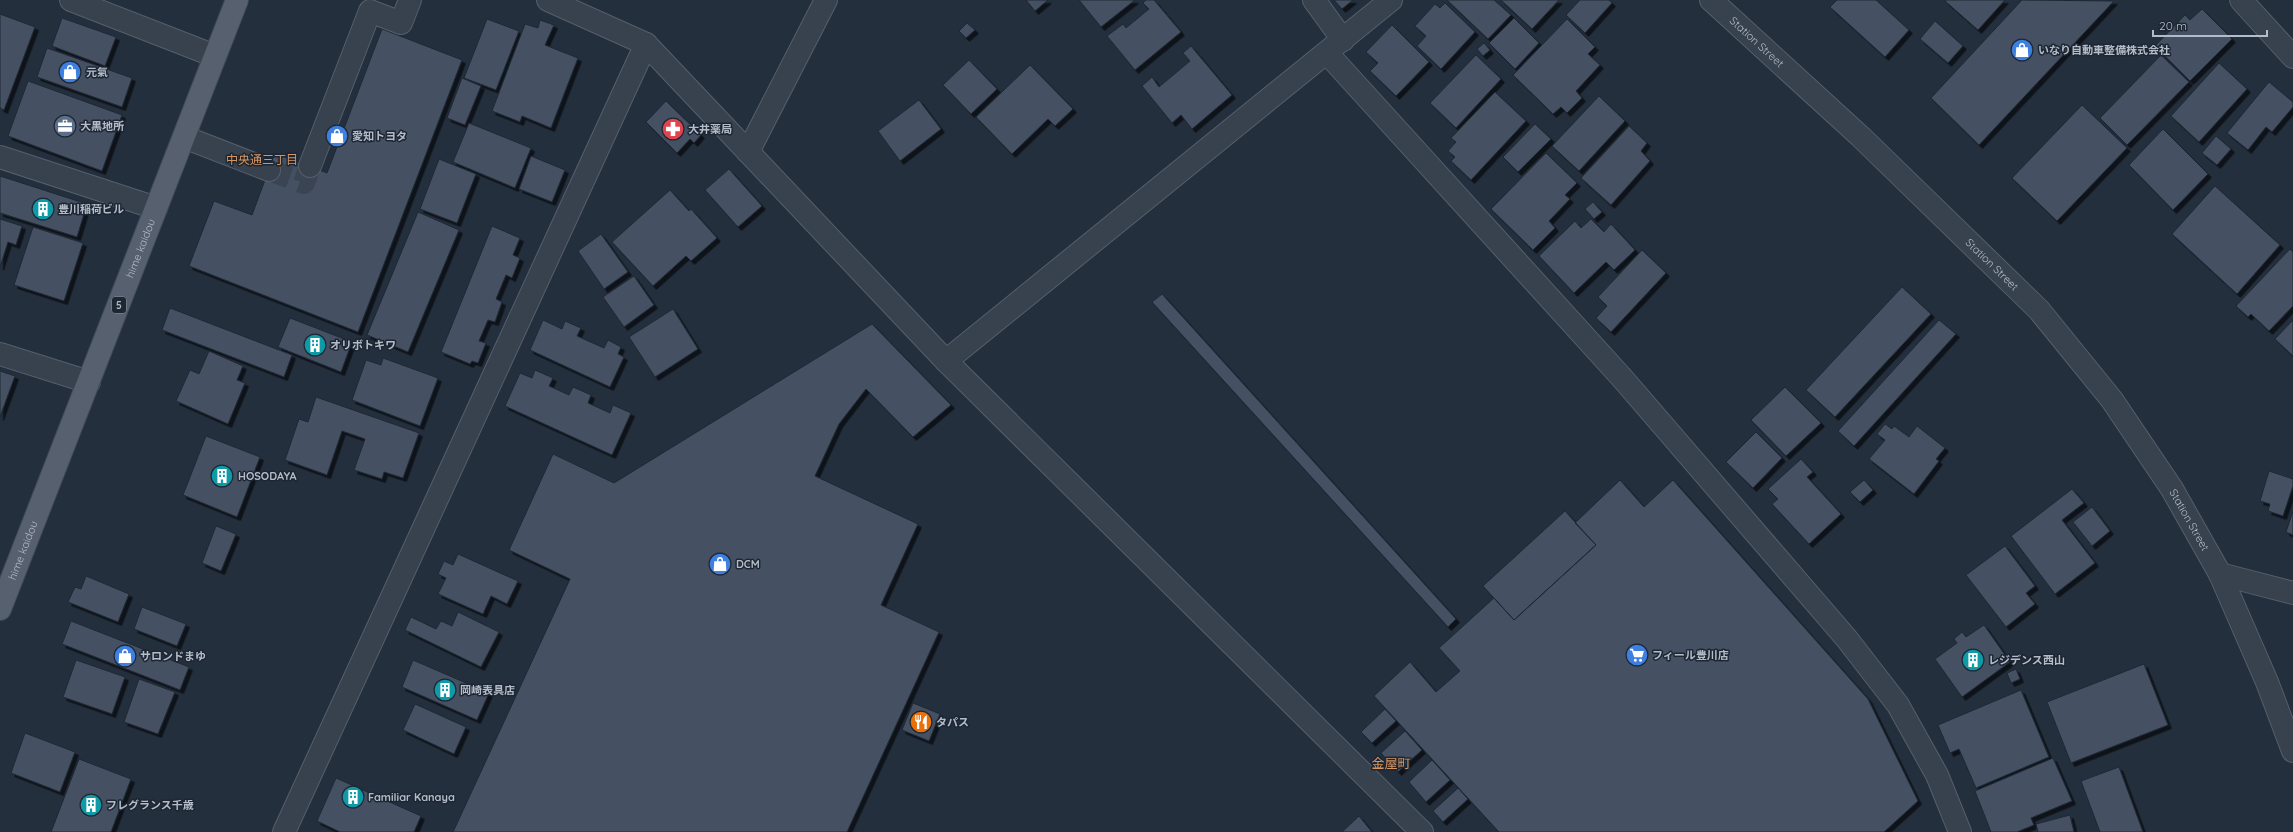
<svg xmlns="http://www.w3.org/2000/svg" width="2293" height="832" font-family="Quicksand,'Noto Sans JP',sans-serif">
  <defs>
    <filter id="shadow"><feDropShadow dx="3.5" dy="3.5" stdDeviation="0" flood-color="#0009"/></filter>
  </defs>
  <rect width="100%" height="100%" fill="#242f3e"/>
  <path fill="#455162" stroke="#1f2835" filter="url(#shadow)" d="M1026,0H1048L1035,11Z
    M1079,0H1135L1101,27Z
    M1146,0H1154L1181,32L1135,70L1107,36L1123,24L1126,28L1149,9L1143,3Z
    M1334,0H1353L1342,9Z
    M1447,0H1494L1511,15L1488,39Z
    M1501,0H1559L1532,29Z
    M1580,0H1609L1612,3L1585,33L1566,15Z
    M1837,0H1876L1909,30L1885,57L1830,7Z
    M1947,0H2005L1978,30L1945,1Z
    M2022,0L2114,1L1979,145L1931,98Z
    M1445,3L1475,32L1441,69L1417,46L1426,36L1415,26L1435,4L1440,8Z
    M2202,9L2232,39L2190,81L2155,46L2185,15L2190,20Z
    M0,14L35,27L4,110L0,108Z
    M62,18L116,37L105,66L52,46Z
    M1514,18L1539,43L1515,69L1489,43Z
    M487,19L519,31L496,90L464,78Z
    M1567,19L1595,47L1588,54L1600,65L1576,91L1582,98L1567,113L1561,107L1553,114L1513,75Z
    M540,20L554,25L545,45L578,58L551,128L522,116L520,122L492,111L525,24L538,28Z
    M1935,21L1963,46L1948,63L1920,39Z
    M967,23L975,30L966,38L959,31Z
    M1392,25L1429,62L1396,96L1370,71L1378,63L1366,52Z
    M382,29L462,60L358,332L189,266L214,201L252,215L275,153L327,173Z
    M1484,43L1490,50L1483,56L1477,49Z
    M1191,46L1232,95L1192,129L1181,115L1172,123L1142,86L1152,77L1159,87L1190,61L1183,53Z
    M47,48L132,78L122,107L37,77Z
    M1476,55L1501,79L1456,128L1430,103Z
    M2161,55L2189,82L2127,145L2100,118Z
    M969,60L997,89L971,114L943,85Z
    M2219,63L2247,89L2199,142L2171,116Z
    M1030,65L1073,109L1055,126L1048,119L1012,154L976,117Z
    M462,78L481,86L465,125L447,118Z
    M28,81L122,115L102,171L8,136Z
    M2269,82L2293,102V107L2272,132L2266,127L2248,150L2227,133Z
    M1495,92L1526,121L1471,180L1451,161L1455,157L1448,151L1456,142L1451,138Z
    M1599,96L1625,121L1579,171L1552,146Z
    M919,100L941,129L900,161L878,131Z
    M666,101L701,135L694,143L690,139L677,153L646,122Z
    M2082,105L2127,148L2057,221L2012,178Z
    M469,123L531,148L515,188L453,162Z
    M1535,124L1551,139L1518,172L1503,157Z
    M1629,126L1647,143L1641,151L1650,161L1611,205L1581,178Z
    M2163,129L2208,174L2173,210L2129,165Z
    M2216,136L2231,149L2217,165L2202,153Z
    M1546,153L1577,183L1565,195L1570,199L1549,221L1555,228L1533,250L1491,209Z
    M531,156L565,170L552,202L519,189Z
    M439,159L476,174L457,223L420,209Z
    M729,169L762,206L738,227L705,190Z
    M0,176L87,204L77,237L0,213Z
    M2215,186L2280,245L2237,294L2172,234Z
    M670,190L689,211L691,209L717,238L691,261L686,256L653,286L612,242Z
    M1593,202L1602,212L1594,219L1585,209Z
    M418,212L459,230L408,352L367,335Z
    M0,219L22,226L16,245L8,242L0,267Z
    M1591,219L1604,232L1611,224L1635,250L1614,270L1606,262L1574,293L1539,256L1575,221L1581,228Z
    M492,226L520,238L513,255L520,258L512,278L506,275L496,299L502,302L495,322L488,320L479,341L486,343L478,363L472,361L470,364L441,352Z
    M33,227L83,243L64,301L14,285Z
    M601,234L628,272L604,289L578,251Z
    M2290,249L2293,252V306L2269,331L2251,314L2248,317L2236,306Z
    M1642,250L1666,273L1611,332L1596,318L1607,306L1598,297Z
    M634,276L654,305L624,327L603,297Z
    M1902,287L1931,314L1835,417L1806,390Z
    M1162,294L1456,619L1448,627L1152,302Z
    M170,308L292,355L284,377L162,330Z
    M673,309L698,349L655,377L629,337Z
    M290,318L352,342L341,372L278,347Z
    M543,320L562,329L565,321L581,328L577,336L604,348L608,340L621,347L618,354L624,357L610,387L530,350Z
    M1939,320L1956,334L1854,446L1838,431Z
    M2292,321L2293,322V356L2275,339Z
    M872,324L951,405L913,437L866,389L839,424L815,476L918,524L881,605L939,632L847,832H453L570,579L509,550L553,454L614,483Z
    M209,351L243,366L237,380L245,383L228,424L176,401L190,370L199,374Z
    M383,358L438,378L420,426L352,400L366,360L381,365Z
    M535,370L553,378L549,386L569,395L573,387L591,395L588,403L610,413L613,405L631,413L612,455L505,406L520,373L532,378Z
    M0,371L15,376L0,417Z
    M1785,387L1821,423L1786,456L1751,420Z
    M316,397L419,433L403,478L384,472L382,479L354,470L365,439L342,431L327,475L285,460L299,419L308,422Z
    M1885,424L1892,429L1894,426L1909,437L1917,426L1945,448L1936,459L1939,461L1914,494L1869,459L1885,440L1877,434Z
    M1756,432L1782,458L1753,488L1726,462Z
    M206,436L260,457L237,517L183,495Z
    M1801,459L1813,472L1807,477L1841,514L1809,544L1772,504L1778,499L1768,489Z
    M2269,471L2293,479V486L2283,516L2268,511L2270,504L2260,501Z
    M1620,480L1644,507L1673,480L1868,699L1918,801L1884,832H1499L1374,696L1410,662L1436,692L1460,671L1439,648L1494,598L1514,620L1596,545L1575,523Z
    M1864,480L1873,490L1860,502L1850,492Z
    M2072,489L2084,503L2062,520L2095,563L2055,594L2011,536Z
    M2092,507L2110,531L2092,546L2073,522Z
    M1565,511L1596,545L1514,620L1483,586Z
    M2293,511V535L2286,532Z
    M216,526L236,534L221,571L202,563Z
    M2005,546L2035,586L2026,593L2035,604L2006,627L1966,575Z
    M458,554L518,581L507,604L491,596L483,614L438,594L446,578L438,574L444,561L453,565Z
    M86,576L129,594L118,622L68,602L75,587L81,589Z
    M142,607L186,624L177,646L134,629Z
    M458,612L499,632L481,667L405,630L411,617L436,629L441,621L452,626Z
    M71,621L189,667L180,690L62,644Z
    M1984,625L2010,662L1962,697L1935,659L1957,643L1954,639L1962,632L1966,637Z
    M76,660L125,677L112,714L63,697Z
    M413,660L489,693L477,720L402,687Z
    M2144,664L2168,725L2071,763L2047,702Z
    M2016,669L2020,679L2011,683L2007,673Z
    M139,679L175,692L158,734L124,722Z
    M2021,690L2049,757L1976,788L1959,749L1950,753L1938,725Z
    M913,703L940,714L929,741L902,730Z
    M415,704L466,727L454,754L403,730Z
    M1385,709L1396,721L1372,743L1361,732Z
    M1405,731L1422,750L1398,772L1381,753Z
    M25,733L75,752L60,792L11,773Z
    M2053,758L2072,801L2031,818L2034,825L2017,832H1991L1975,791Z
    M79,759L131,779L111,832H51Z
    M1432,760L1450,780L1426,802L1409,782Z
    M2119,767L2143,832H2100L2081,781Z
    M336,778L421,816L414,832H340L317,821Z
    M1458,788L1468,799L1443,822L1433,811Z
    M2070,815L2074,832H2038L2036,824Z
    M1359,816L1372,832H1342Z"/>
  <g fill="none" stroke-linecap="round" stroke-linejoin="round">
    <path stroke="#3a4453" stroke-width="22" stroke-dasharray="22 11" stroke-linecap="butt" d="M269,170L304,183L310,166"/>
    <g stroke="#565f6c" stroke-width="24">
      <g id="minor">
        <path d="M71,0L215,56"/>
        <path d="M548,0L646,44L946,361L1422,832"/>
        <path d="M1314,0L1343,40"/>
        <path id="s1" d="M1711,0L1861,137L2039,310L2112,400L2172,489L2220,574L2267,682L2293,751"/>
        <path d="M2241,0L2293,57"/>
        <path d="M1327,53L1623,379L1847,639L1898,705L1937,775L1960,832"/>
        <path d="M184,137L269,170"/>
        <path d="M748,152L826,0"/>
        <path d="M0,157L156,208"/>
        <path d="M310,166L370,11L401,23L410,0"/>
        <path d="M0,354L89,382"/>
        <path d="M946,361L1391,0"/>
        <path d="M2220,574L2293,593"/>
        <path d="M284,832L646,44"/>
      </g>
    </g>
    <g stroke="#414a57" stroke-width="24">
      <g id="major">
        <path id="s2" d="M0,609L237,0"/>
      </g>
    </g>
    <use href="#minor" stroke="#38414e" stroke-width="22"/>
    <use href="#major" stroke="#56606e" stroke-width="22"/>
  </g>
  <defs>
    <g id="shop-disc" transform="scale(1.15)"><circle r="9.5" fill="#3f7fe0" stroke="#1d2633"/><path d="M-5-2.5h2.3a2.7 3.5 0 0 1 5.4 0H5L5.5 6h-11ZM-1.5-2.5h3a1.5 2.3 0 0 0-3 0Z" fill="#fff"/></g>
    <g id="office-disc" transform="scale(1.15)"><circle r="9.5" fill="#5c6f8a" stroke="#1d2633"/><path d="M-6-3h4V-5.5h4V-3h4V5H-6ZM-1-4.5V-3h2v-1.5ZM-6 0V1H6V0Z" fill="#fff"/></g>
    <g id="pharmacy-disc" transform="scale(1.15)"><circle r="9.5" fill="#e0444e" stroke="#1d2633"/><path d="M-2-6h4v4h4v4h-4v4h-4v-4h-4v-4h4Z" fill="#fff"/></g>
    <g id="building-disc" transform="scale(1.15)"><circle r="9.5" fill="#0f9aa8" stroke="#1d2633"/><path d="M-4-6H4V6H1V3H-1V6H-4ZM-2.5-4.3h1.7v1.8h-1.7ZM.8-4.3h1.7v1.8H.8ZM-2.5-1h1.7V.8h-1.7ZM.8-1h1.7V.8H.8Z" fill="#fff"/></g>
    <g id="supermarket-disc" transform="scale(1.15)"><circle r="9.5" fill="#3f7fe0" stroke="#1d2633"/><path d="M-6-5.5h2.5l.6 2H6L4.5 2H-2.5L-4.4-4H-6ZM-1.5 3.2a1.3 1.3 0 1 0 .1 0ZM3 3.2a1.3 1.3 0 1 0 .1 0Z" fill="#fff"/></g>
    <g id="restaurant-disc" transform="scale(1.15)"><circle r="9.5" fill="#e8710a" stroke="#1d2633"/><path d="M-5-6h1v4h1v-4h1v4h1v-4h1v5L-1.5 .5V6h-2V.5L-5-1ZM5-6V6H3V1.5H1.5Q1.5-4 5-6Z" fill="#fff"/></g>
  </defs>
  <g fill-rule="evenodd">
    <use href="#shop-disc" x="2022" y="50"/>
    <use href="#shop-disc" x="70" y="72"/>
    <use href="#office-disc" x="65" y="126"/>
    <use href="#pharmacy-disc" x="673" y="129"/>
    <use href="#shop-disc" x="337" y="136"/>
    <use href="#building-disc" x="43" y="209"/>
    <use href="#building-disc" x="315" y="345"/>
    <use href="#building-disc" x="222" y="476"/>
    <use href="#shop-disc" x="720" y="564"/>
    <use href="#supermarket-disc" x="1637" y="655"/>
    <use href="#shop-disc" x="125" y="656"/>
    <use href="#building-disc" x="1973" y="660"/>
    <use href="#building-disc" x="445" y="690"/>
    <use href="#restaurant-disc" x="921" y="722"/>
    <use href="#building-disc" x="353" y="797"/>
    <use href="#building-disc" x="91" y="805"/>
  </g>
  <g text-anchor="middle" stroke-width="3" stroke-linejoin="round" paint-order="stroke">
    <rect fill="#1d2633" stroke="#878f9c" stroke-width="1" x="112" y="297" width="14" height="16" rx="3"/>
    <g font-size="10" font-weight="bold" fill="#b4bcc9">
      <text x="119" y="309">5</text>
    </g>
    <g font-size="11" fill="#b4bcc9" stroke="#1d2633">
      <text dy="4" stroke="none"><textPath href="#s1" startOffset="62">Station Street</textPath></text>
      <text dy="4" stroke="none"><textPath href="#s2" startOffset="387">hime kaidou</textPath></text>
      <text dy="4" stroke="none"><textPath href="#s1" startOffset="386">Station Street</textPath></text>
      <text dy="4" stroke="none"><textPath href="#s1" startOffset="710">Station Street</textPath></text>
      <text dy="4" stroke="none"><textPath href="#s2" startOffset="63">hime kaidou</textPath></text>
    </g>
    <g font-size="11" font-weight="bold" fill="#b4bcc9" stroke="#1d2633" text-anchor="start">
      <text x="2038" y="54">いなり自動車整備株式会社</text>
      <text x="86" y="76">元氣</text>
      <text x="80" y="130">大黒地所</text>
      <text x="688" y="133">大井薬局</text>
      <text x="352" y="140">愛知トヨタ</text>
      <text x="58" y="213">豊川稲荷ビル</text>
      <text x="330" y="349">オリボトキワ</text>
      <text x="238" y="480">HOSODAYA</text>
      <text x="736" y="568">DCM</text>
      <text x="1652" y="659">フィール豊川店</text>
      <text x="140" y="660">サロンドまゆ</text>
      <text x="1988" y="664">レジデンス西山</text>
      <text x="460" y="694">岡崎表具店</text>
      <text x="936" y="726">タパス</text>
      <text x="368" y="801">Familiar Kanaya</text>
      <text x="106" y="809">フレグランス千歳</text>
    </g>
    <g font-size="12" fill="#d59563" stroke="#1d2633">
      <text x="262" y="164">中央通三丁目</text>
    </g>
    <g font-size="13" fill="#d59563" stroke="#1d2633">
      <text x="1391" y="768">金屋町</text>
    </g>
  </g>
  <path d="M2153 30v6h114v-6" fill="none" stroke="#b4bcc9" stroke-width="2"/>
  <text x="2159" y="30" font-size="12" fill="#b4bcc9" stroke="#1d2633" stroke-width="3" paint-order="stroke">20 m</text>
</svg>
